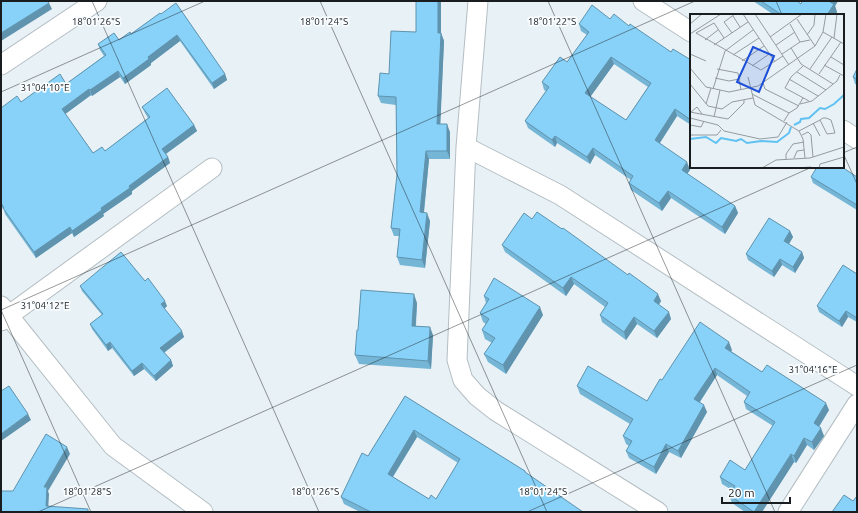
<svg xmlns="http://www.w3.org/2000/svg" width="858" height="513" font-family="Ubuntu,sans-serif">
  <rect width="100%" height="100%" fill="#e7f1f6"/>
  <g fill="none" stroke-linecap="round" stroke-linejoin="round">
    <g stroke="#b4bec3" stroke-width="21">
      <path id="minor" d="M478,1L466,147L457,360L463,380L477,396L496,411L658,512
        M643,1L691,32
        M1,65L97,1
        M843,130L857,139
        M466,147L560,195L857,386
        M1,306L8,315L113,446L203,512
        M1,321L212,168
        M788,512L857,404"/>
    </g>
    <use href="#minor" stroke="#fff" stroke-width="19"/>
  </g>
  <path fill="#75b5d6" fill-rule="evenodd" d="M441,1V33L444,41L440,124L450,132V159H429L424,213L430,221L425,268L400,265L397,257L399,236H394L391,228L397,175L396,105L381,103L378,96L389,74L416,32Z
    M753,1H797L801,4L802,1H838L835,6L837,12L835,15H774Z
    M160,13L225,74L227,80L214,89L180,41L151,63V65L125,84L120,77L92,96L91,95L65,114L93,153L105,151L148,118L145,113L142,107L194,125L197,131L166,154L168,157L170,163L132,191V194L103,214L104,216L74,237L72,233L36,258L5,214L4,210L1,206V108L21,102L66,84L104,56L100,50L98,44L119,40L131,34Z
    M610,19L629,26L671,52L691,60V125L677,116L660,143L690,170L687,174L735,206L738,213L725,234L671,198L662,211L631,190L629,183L631,180L595,155L590,164L557,143L555,147L528,128L525,121L546,91L544,90L542,82L567,62L587,35L581,31L579,24ZM614,64L648,87L626,120L590,97Z
    M857,69V85L855,84L853,77Z
    M811,177H857V210L813,183Z
    M532,219L661,301L659,305L671,319L657,338L637,324L626,340L602,322L600,315L605,307L574,284L566,296L505,252L502,245Z
    M790,231L793,237L789,244L802,252L804,258L795,273L782,265L774,277L748,260L746,254Z
    M857,274V322L848,317L842,327L819,312L817,306Z
    M145,281L167,306L164,309L184,337L164,353L171,360L173,366L156,381L144,369L134,376L112,348L108,351L92,329L90,324L102,315L82,291L80,286Z
    M484,296L543,315L506,374L488,362L484,354L492,343L485,339L482,330L486,324L483,322L480,313L486,303Z
    M417,303L416,326L433,335L431,369L359,364L355,355L358,330Z
    M732,350L731,351L762,372L829,410L819,427L824,436L814,450L807,445L796,463L794,462L762,512H745L732,503L729,495L732,490L722,484L720,477L745,470L773,426L746,409L744,402L747,396L717,375L700,402L707,412L681,458L669,452L656,474L629,458L626,451L629,446L626,444L623,436L630,424L580,394L577,386L647,401L662,380Z
    M405,396L525,471L526,474L583,512H360L344,504L341,497L368,456ZM417,437L458,463L436,499H429L393,477Z"/>
  <path fill="#5f93ae" d="M438,1H441V36V33L444,41L440,132L437,124Z
    M831,1H838L835,6L837,12L835,15H827Z
    M49,3L52,9L1,41V33Z
    M177,35L180,41L151,63V65L125,84L123,78L148,57Z
    M611,57L614,64L588,100L585,93Z
    M118,71L120,77L92,96L90,90Z
    M225,74L227,80L214,89L212,83Z
    M89,89L91,95L64,115L62,109Z
    M675,109L677,116L657,147L655,140Z
    M447,124L450,132V159L447,151Z
    M194,125L197,131L164,155L162,149Z
    M555,136L557,143L555,147L552,140Z
    M593,148L595,155L590,164L587,157Z
    M426,151L429,159L423,220L420,212Z
    M168,157L170,163L132,191V194L103,214L104,216L74,237L72,231L129,186Z
    M687,162L690,170L684,178L682,170Z
    M668,191L671,198L662,211L659,203Z
    M735,206L738,213L725,234L722,227Z
    M427,213L430,221L425,268L422,260Z
    M70,227L72,233L36,258L34,252Z
    M790,231L793,237L787,247L784,241Z
    M802,252L804,258L795,273L793,267Z
    M780,259L782,265L774,277L772,271Z
    M571,277L574,284L566,296L563,288Z
    M414,294L417,303L415,334L412,326Z
    M658,294L661,301L656,308L654,301Z
    M165,301L167,306L163,310L161,304Z
    M540,307L543,315L506,374L503,365Z
    M846,311L848,317L842,327L839,321Z
    M669,312L671,319L657,338L654,331Z
    M634,317L637,324L626,340L624,332Z
    M430,327L433,335L431,369L428,361Z
    M182,331L184,337L162,354L160,348Z
    M110,342L112,348L108,351L106,345Z
    M729,342L732,350L728,356L725,348Z
    M171,360L173,366L156,381L154,376Z
    M142,363L144,369L134,376L132,371Z
    M715,368L717,375L697,406L694,399Z
    M826,403L829,410L816,431L814,423Z
    M704,405L707,412L681,458L678,451Z
    M28,414L31,420L1,441V434Z
    M821,428L824,436L814,450L812,442Z
    M414,430L417,437L390,481L388,474Z
    M804,438L807,445L796,463L794,456Z
    M666,444L669,452L656,474L654,467Z
    M67,447L70,454L48,491L49,494L48,512L46,506L44,487Z
    M791,454L794,462L762,512H754Z"/>
  <path fill="#88d2f9" stroke="#5f93ae" fill-rule="evenodd" d="M1,1H48L49,3L1,33Z
    M416,1H438V33H441L437,124H447V151H426L420,212L427,213L422,260L397,257L400,229L391,228L397,175L396,97L378,96L380,73L389,74L391,31L416,32Z
    M761,1H797L801,4L802,1H831L830,2L834,4L827,15H782Z
    M176,3L225,74L212,83L177,35L148,57L149,59L123,78L118,71L90,90L89,89L62,109L93,153L102,147L105,151L150,117L142,107L167,88L194,125L162,149L168,157L129,186L130,188L101,208L102,210L72,231L70,227L34,252L3,208H4L1,203V108L17,96L21,102L60,74L66,84L106,55L98,44L114,33L119,40L130,32L131,34L160,13L161,14Z
    M592,5L610,19L614,14L629,26L630,24L671,52L673,49L691,60V120L675,109L655,140L687,162L682,170L735,206L722,227L668,191L659,203L629,183L633,176L593,148L587,157L555,136L552,140L525,121L549,87L542,82L560,57L567,62L589,32L579,24ZM611,57L651,83L626,120L585,93Z
    M857,69V79L853,77Z
    M817,167H842L857,177V205L811,177Z
    M537,212L562,229L563,228L628,275L629,273L658,294L654,301L669,312L654,331L634,317L624,332L600,315L608,303L571,277L563,288L502,245L524,213L532,219Z
    M769,218L790,231L784,241L802,252L793,267L780,259L772,271L746,254Z
    M121,252L145,281L148,278L165,301L161,304L182,331L160,348L171,360L154,376L142,363L132,371L110,342L106,345L90,324L103,314L80,286Z
    M843,265L857,274V318L846,311L839,321L817,306Z
    M494,278L540,307L503,365L484,354L495,338L482,330L489,319L480,313L489,299L484,296Z
    M361,290L414,294L412,326L430,327L428,361L355,355L357,330H358Z
    M700,322L729,342L725,348L762,372L767,365L826,403L814,423L821,428L812,442L804,438L794,456L791,454L754,512L729,495L735,486L720,477L730,460L745,470L775,422L744,402L750,392L715,368L694,399L704,405L678,451L666,444L654,467L626,451L632,441L623,436L633,419L577,386L588,366L647,401L660,379L662,380Z
    M9,386L28,414L1,434V391Z
    M405,396L525,471V472L583,512H371L341,497L362,453L368,456ZM414,430L460,459L436,499L431,495L429,499L388,474Z
    M46,434L67,447L44,487H47L46,506L88,509V512H1V491H13Z
    M844,495L853,501L857,496V512H832Z"/>
  <path fill="none" stroke="#1a1d1f" stroke-width="1" stroke-opacity="0.45" d="M92,1L319,512M320,1L547,512M548,1L775,512M776,1L782,15M1,92L205,1M843,153L857,147M843,153L857,184M1,310L695,1M1,310L91,512M38,512L812,167M527,512L857,365"/>
  <g transform="translate(690 14)">
    <rect width="154" height="154" fill="#e7f1f6"/>
    <path fill="none" stroke="#5fc2f2" stroke-width="2" d="M104,111L110,108L111,105L119,104L130,94L135,95L144,90L154,81M0,125L16,123L26,129L31,124L46,127L51,125L57,129L71,127L87,128L99,119L101,113"/>
    <path fill="none" stroke="#959ca0" stroke-width="1" d="M53,0L85,48M65,0L99,51M43,2L50,13M107,5L125,32M0,10L12,0M100,10L110,28L120,26M133,18L154,30M42,19L34,8L45,0M0,20L31,0M117,21L124,11L125,0M80,23L112,0M34,24L24,9L6,19L71,56L93,42M144,24L147,0M15,26L28,16M24,31L58,8M86,31L105,18M101,34L111,50L143,70M0,40L16,47M92,40L110,28M43,41L69,24M141,43L154,51M52,47L74,32M134,51L154,62M62,52L79,40M113,52L101,63L95,74L119,87M0,54L16,73L21,74L39,78L68,72L125,32L133,18L136,0M27,55L48,59L51,76M120,55L142,23M107,58L136,76M129,60L151,28M58,63L65,91L109,117L113,125L115,144M25,64L39,67L49,65M99,65L128,82M73,69L75,75L109,92M0,70L18,92L32,95L42,88L63,84M23,75L35,37L63,16M62,80L99,99M16,90L21,74M110,90L122,87L147,67L150,61M0,98L38,105L54,89V86M1,98L7,93L12,100M24,103L30,76M0,104L28,111L34,117L70,125L88,123L97,108M94,107L99,99L107,94L113,84M123,109L130,122M0,111L11,113L14,107M109,117L130,106L133,104H136L141,106L145,119L137,120L130,106M0,121H27L31,116M112,121L118,118L121,121L123,143M104,144L107,137L114,136M96,145V140L103,130L114,128M72,154L86,146L120,144L154,133M107,154L121,153M129,154L130,150L154,143"/>
    <path fill="#1d4ed8" fill-opacity="0.15" stroke="#1d4ed8" stroke-width="2" d="M63,33L84,42L69,78L47,68Z"/>
    <rect width="154" height="154" fill="none" stroke="#1a1d1f" stroke-width="2"/>
  </g>
  <g font-size="10" text-anchor="middle" fill="#1a1d1f" stroke="#f9fdff" stroke-width="3.5" stroke-linejoin="round" paint-order="stroke">
    <text x="96" y="25">18°01'26"S</text>
    <text x="324" y="25">18°01'24"S</text>
    <text x="552" y="25">18°01'22"S</text>
    <text x="45" y="91">31°04'10"E</text>
    <text x="45" y="309">31°04'12"E</text>
    <text x="813" y="373">31°04'16"E</text>
    <text x="87" y="495">18°01'28"S</text>
    <text x="315" y="495">18°01'26"S</text>
    <text x="543" y="495">18°01'24"S</text>
  </g>
  <rect width="858" height="513" fill="none" stroke="#1a1d1f" stroke-width="4"/>
  <path d="M722 497v6h68v-6" fill="none" stroke="#1a1d1f" stroke-width="2"/>
  <text x="728" y="497" font-size="12" fill="#1a1d1f" stroke="#f9fdff" stroke-width="3" paint-order="stroke">20 m</text>
</svg>
